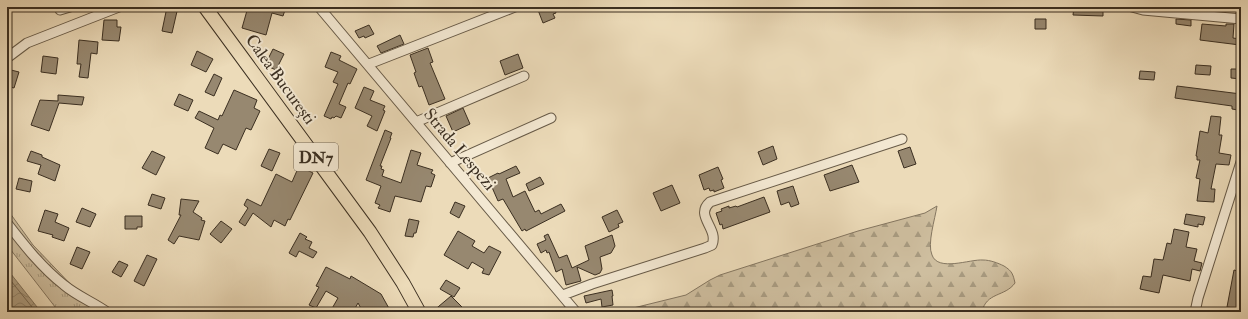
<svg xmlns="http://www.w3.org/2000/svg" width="1248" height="319" font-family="'IM FELL Double Pica',serif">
  <defs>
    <pattern id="grass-tufts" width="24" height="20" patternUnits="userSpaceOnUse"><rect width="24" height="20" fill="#cebe9f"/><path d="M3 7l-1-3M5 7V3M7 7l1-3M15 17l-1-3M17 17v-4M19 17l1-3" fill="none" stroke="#a89b81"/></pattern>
    <pattern id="forest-firs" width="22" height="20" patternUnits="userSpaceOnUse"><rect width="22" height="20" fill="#cebe9f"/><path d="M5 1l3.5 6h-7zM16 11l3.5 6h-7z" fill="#a89b81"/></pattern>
    <pattern id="water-waves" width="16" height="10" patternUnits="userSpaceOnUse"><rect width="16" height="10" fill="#b0a185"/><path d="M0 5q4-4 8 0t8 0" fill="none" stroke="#90846c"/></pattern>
  </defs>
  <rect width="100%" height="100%" fill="#ecdbb9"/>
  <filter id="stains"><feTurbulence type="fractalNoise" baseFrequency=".005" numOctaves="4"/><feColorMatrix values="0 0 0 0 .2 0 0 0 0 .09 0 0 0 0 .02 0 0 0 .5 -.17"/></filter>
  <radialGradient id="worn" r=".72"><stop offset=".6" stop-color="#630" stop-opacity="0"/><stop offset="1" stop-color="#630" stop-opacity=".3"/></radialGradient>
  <path fill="url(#grass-tufts)" stroke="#847660" d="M7,209L33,245L97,312H59L7,245Z"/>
  <path fill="url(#forest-firs)" stroke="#847660" d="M937,206C935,219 927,244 932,255C938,272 970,259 983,260C990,260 998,263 1004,266C1012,271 1013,274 1015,283C1005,297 986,292 982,312H617L686,295L710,280L720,275L858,231L925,213Z"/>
  <path fill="url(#water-waves)" stroke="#81735d" d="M7,269L41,312H7Z"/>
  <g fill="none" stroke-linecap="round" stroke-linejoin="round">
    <path stroke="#766853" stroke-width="1" d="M7,276L36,312"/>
  </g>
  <path fill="#978870" stroke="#3b2f21" d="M167,7H178L172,33L162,31Z
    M248,7H286L283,16L272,13L266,35L242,28Z
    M545,7H554L556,13L553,14L555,18L543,23L538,10Z
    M1074,7H1095V8H1103V16L1073,15Z
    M1035,19H1046V29H1035Z
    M1176,19L1191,20V26L1176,24Z
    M104,20H117V27H121L119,41L102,40Z
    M1202,24L1226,26V24H1234L1233,38L1240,39V45L1200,40Z
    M369,25L374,34L365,38L364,36L359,38L355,31Z
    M400,35L404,44L381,53L377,46Z
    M79,40L98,42L97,54L91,53L88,78L79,77L81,64H77Z
    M428,48L433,62L430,63L445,99L429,105L422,86L419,87L414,73L416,72L410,55Z
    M273,49L284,54L276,70L265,65Z
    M197,51L213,59L206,72L191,65Z
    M331,52L341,56L339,60L357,69L350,84L348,83L339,104L346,107L341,118L336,116L334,118L332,117L331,119L324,116L338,84L333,82L338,72L325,67Z
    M518,54L523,68L505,75L500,61Z
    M43,56L58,58L56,74L41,72Z
    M1196,65L1211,66L1210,75L1195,74Z
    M7,69L19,72L14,88L7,86Z
    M1231,69H1241V79L1231,78Z
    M1140,71L1155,72L1154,80L1139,79Z
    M214,74L222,78L214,96L205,92Z
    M1177,86L1241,94V107H1239L1238,110L1232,109V106L1175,98Z
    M364,87L374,91L370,100L385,106L383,110L385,111L377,131L367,126L372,116L355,108Z
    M234,90L257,100L254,108L260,111L251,130L246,128L236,150L223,144L218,154L205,148L214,128L195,118L199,111L218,120L220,115L222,116Z
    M179,94L193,100L188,111L174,105Z
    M58,95L84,97L82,105L59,103L49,131L31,125L40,100L58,101Z
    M463,108L470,124L453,132L446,116Z
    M1211,116L1221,117L1219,135H1222L1219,153L1231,155L1229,165L1216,164L1211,189H1215L1214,202L1197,201L1200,179L1196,178L1200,160H1197V156H1196L1200,131L1208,133Z
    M385,130L392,133L390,138H391L380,166H382L381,169L384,170L382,176L401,183L411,150L421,153L417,165L433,170L431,173L435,175L431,187L426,186L421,202L395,196L390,212L378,208L380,205L375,203L381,186L366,180Z
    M773,146L777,159L763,165L758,152Z
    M910,147L916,164L904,168L898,151Z
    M269,149L280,153L272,171L261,166Z
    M31,151L42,155V157L60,165L55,181L38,174L41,165L27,161Z
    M152,151L165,157L156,175L142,168Z
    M852,165L859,182L830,191L824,175Z
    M299,166L313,173L290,220L288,219L285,226L274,220L271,227L253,213L245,226L239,222L248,208L244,205L247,199L261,206L276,174L292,182Z
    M516,166L520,173L506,179L513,197L525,191L535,212L539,210L541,214L561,204L565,211L526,231L525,229L522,231L503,199L498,201L491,185L489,186L486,179L498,173L499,174Z
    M718,167L723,179L721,180L724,188L714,192V190L710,191L709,188L704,190L699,175Z
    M540,177L544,184L529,191L526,184Z
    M19,178L32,181L30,192L16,189Z
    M672,185L680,203L661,211L653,193Z
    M793,186L799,204L791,207L789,202L781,205L777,191Z
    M152,194L165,198L161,209L148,205Z
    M764,197L770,212L723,229L722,224L720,225L716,213L722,211L721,209L729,206V208L736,206L737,207Z
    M181,199L199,201L193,212L202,218L201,220L205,221L199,240L179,236L174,244L168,240L181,215H179Z
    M455,202L465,206L459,218L450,213Z
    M82,208L96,214L90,227L76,222Z
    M45,210L58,214L55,222L69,228L64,241L52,237L53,235L38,231Z
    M617,210L623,222L618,224L619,227L609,232L602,217Z
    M1186,214L1205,217L1203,225L1198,224V227L1184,224Z
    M125,216H142V227H137V229H125Z
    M409,219L419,221L416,233H414L413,237L405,236Z
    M221,221L232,229L221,243L210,234Z
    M1174,229L1189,232L1186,247L1197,249L1194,261L1202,263L1200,271L1192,269L1190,281L1163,275L1159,293L1140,289L1143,276L1151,277L1154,259L1163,260L1167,243L1171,244Z
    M458,231L475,241L472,246L484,253L489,246L501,252L489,275L482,273L484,269L472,262L468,269L444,255Z
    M300,233L307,237L305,239L312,242L309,248L317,252L313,258L299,251L296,257L289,253Z
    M548,234L559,258L567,255L572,268L589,260L585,246L612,235L615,246L611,253L600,257L602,269L600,273L595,275L577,267L581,281L566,285L562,269L556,272L549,252L547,253L546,250L541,253L537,244L546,240L544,236Z
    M77,247L90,252L82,269L70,264Z
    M147,255L157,259L144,286L134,281Z
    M119,261L128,265L121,277L112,272Z
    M326,267L350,279L351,276L381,294L391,312H363L358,303L353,312H330L338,298L326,291L316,308L309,305L319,287L316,286Z
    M1234,270L1241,272V309L1227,307Z
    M446,280L460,288L454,297L440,289Z
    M612,290L613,296H612L613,305L602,307L601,299L586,303L584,296Z
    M451,296L467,312H432Z"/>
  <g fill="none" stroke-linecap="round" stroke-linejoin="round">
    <g stroke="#675a47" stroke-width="11">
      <path id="minor" d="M319,7L576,312
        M1132,7L1143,10L1241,19
        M60,10L70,7
        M7,58L27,43L119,7
        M369,64L515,7
        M416,122L524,76
        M450,163L551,118
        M7,223C24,245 42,268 64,285C77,296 93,302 107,312
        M563,295L592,284L705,248L712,245C719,228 694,216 710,202L902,139
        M1195,312L1198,298L1241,162"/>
    </g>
    <g stroke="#3b2f21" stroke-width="15">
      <path id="highway" d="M205,7L370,232L403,283L419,312"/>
    </g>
    <use href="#minor" stroke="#f3e8d2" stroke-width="9"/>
    <use href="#highway" stroke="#ecdbb9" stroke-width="13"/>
  </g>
  <g text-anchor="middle" stroke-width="4" stroke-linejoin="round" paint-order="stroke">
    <rect fill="#f3e8d2" stroke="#726656" stroke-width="1" x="294" y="143" width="44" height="28" rx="3"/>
    <g font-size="16" font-weight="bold" fill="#3b2f21">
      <text x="316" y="163">DN7</text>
    </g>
    <g font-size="17" fill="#3b2f21" stroke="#f3e8d2">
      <text transform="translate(281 79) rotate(54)" y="6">Calea București</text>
      <text transform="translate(460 149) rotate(50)" y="6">Strada Lespezi</text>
    </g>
  </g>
  <rect width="1248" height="319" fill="none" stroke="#ecdbb9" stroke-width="24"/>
  <rect x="8" y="8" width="1232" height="303" fill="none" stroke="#3b2f21" stroke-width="2"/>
  <rect x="12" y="12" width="1224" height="295" fill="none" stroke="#3b2f21"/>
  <rect width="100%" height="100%" filter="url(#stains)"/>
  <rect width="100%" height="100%" fill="url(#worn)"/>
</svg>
